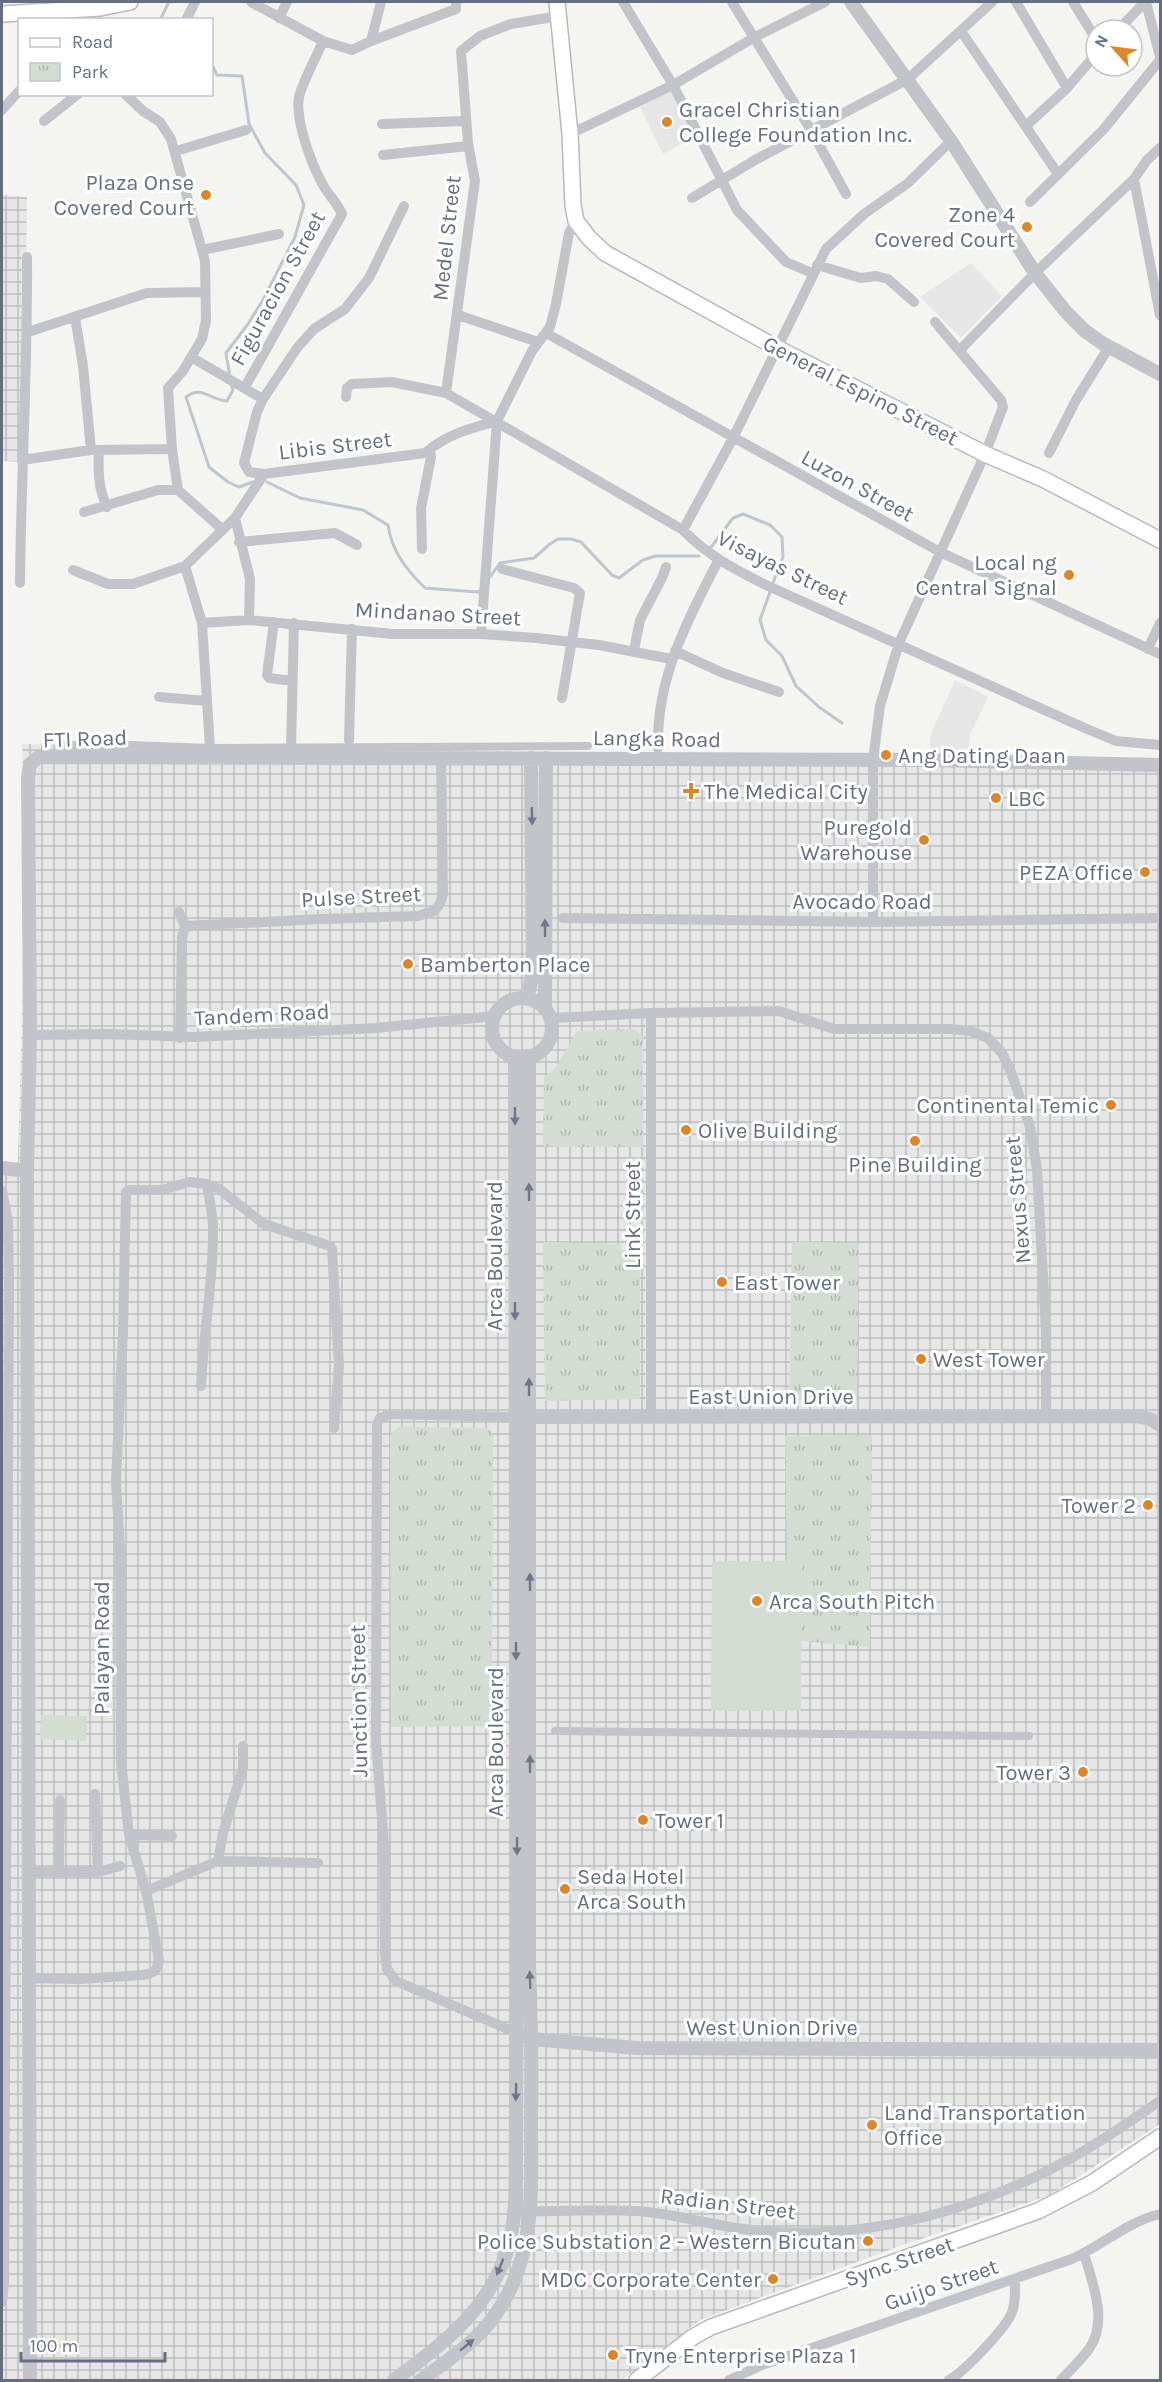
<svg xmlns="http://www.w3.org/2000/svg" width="1162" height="2382" font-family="Karla,sans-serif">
  <defs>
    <pattern id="industrial-grid" width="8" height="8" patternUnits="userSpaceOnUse" patternTransform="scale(1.5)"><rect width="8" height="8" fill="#e5e6e5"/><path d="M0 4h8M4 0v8" fill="none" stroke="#bdbfbf"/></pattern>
    <pattern id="park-tufts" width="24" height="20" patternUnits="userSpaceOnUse" patternTransform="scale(1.5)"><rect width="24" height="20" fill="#d4dcd3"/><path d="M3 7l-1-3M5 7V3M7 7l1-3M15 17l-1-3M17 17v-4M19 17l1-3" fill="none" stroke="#b0b7b1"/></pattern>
  </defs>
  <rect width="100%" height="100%" fill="#f4f5f1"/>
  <path fill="#e5e6e5" d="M672,90L694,137L663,154L640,107Z
    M971,263L1002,296L961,338L920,297Z
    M955,680L988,697L970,735L968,752L930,753V736Z"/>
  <path fill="url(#industrial-grid)" d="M2,195L27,197L23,462L2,461Z
    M22,744L1160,761V2124L1050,2195L900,2246L700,2320L622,2380H34L31,2280L22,2380H2V1161L18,1162L26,857Z"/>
  <path fill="#d4dcd3" d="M712,1561H802L801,1711H711Z
    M41,1715L87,1716L86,1741L40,1739Z"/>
  <path fill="url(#park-tufts)" d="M635,1029L643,1037V1147H543L544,1077L556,1067L577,1031Z
    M543,1242L621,1244V1250H640V1399L545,1401Z
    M792,1242L859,1243L857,1401L789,1400Z
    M398,1427L488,1428L493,1433L492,1726L391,1727L390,1435Z
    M872,1435L870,1647L801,1641L802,1562L787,1561L785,1436Z"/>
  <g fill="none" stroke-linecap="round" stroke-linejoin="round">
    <path stroke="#c0c6cd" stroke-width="3" d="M160,20L169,2
      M212,65L217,75L242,76L249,124L265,153L296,185L304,205L295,237L263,300L248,324L226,353L230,377
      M231,384L233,390L227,401C208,399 202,385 186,397L209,467L228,482L239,487L253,482
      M267,482L300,498L363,510L388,525C392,552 406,569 425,588L478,592L481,590
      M709,550L733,518L743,514L770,525L782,537L783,557L773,583
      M490,577L500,563L534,558L550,544L558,539H571L581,542L612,575L619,578L643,560L656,556H699
      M770,592L760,620L766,640L782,656L796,686L819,707L842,723"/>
    <g stroke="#b7b9bf" stroke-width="18">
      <path id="secondary" d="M557,2L570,134L573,205L576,221L589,238L605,253L777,348L985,454L1043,479L1160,540
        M2,14L100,8L130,2
        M637,2380L693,2337L711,2327L1038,2211L1092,2183L1160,2137"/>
    </g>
    <path stroke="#c3c4c9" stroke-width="8" d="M60,745H130L210,748L588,746
      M555,1731L1029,1736"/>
    <path stroke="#c3c4c9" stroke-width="10" d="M32,2L49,20
      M251,2L323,41L352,50L371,41L456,9V2
      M623,2L673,85L737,210L786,262L812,273
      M732,2L811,130L846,194
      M1016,2L1067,88
      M1073,2L1096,39
      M1146,2L1160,57
      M279,18L287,2
      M186,20L195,2
      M1118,30L1145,2
      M961,31L1058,174
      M371,41L381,2
      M125,94L143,111L160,122L171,139L205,261L206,320L202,339L191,357L183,371L168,388L172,449L178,490L222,529
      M2,110L20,90
      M44,121L78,94
      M382,124L465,121
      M1026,126L1067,88L1096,54
      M570,134L673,85L755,37L825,2
      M176,151L246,130
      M383,155L468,146
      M1134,179L1160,315
      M692,198L755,160L908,79L992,2
      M1030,202L1103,130L1160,60
      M404,206L369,278L345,309L314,329L297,348L263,399L257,412L244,463L249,472L264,474L425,453C448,434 468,429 497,421
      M202,250L279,234
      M817,265L861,278L876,276L888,279L914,302
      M458,315L538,342
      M75,317L83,366L91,450
      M28,332L147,293L205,292
      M546,333L940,552L1160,654
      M960,350L1035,273L1134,179L1147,160L1160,148
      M191,357L263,399
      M245,387L342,214C337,202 327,194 322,183C311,163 295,120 299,97C303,81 316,58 323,41
      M446,393L475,181L468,143L461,51L480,36L511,24L559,16
      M346,397L347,388L352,384L392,382L446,393L683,530C708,556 736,570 768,586L1087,729L1116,741L1160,745
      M99,450C98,469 98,489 107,507
      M1049,453L1076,400L1109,347
      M22,460L91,450L172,449
      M84,512L158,490H178
      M235,518L250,579L249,620
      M683,530L733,438L826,249L864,214L908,183L951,141
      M239,542L335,533L357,545
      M422,549L421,508L431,457L430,449
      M185,566L202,623L210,748
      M502,569L574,588L580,593L562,698
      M73,570L108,584H133L185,566L235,518L264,474
      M20,583C21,474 28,366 27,257
      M274,622L267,675L269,678L293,681
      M202,623L249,620L393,634H481L536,638L599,645L671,659
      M481,634L497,421L532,351L550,327L556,304L569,233L576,221
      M1148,649L1160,623
      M634,650L640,620L662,578L666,567
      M675,651L723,673L779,692
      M159,697L207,701
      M349,740L352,629
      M291,748L294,623
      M658,748C656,679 687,621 718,561
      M179,912L185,926
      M563,918L873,922L1160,918
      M873,922V760L880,706L899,643L985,454L1003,407L1001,400L935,322
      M185,926L321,919L418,916L434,911L440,904L443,894L441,757
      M651,1013V1417
      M551,1018L651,1013L779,1011L834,1029H950L970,1031L988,1038L1002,1053L1011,1072L1030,1127L1037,1169L1046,1330V1416
      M30,1035L107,1034L194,1037L376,1028L495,1016
      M180,1038L182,938L185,926
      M2,1191L8,1221L9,1281L4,2283L2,2302
      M201,1386C203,1335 213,1285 213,1234C214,1217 209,1200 207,1184
      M515,1417L391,1414L380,1418L377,1424L376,1741L384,1845L385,1953L387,1969L396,1981L517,2033
      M95,1794L98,1872
      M129,1835L172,1836
      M218,1861L223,1833L243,1768V1746
      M28,1872H98L120,1866
      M59,1872L60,1800
      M146,1891L218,1861L318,1863
      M28,1978L79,1979L143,1975C154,1973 157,1971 159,1960L146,1891L129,1835L121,1761L120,1549L116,1482L123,1331L126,1192L129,1190H162L189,1182L207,1184L219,1189L264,1224L330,1246L332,1249L339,1366L334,1428
      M514,2211C555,2212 596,2209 637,2211C670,2213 703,2223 736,2228C770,2233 806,2234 840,2231C928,2224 1017,2192 1092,2146C1115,2132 1138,2116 1160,2101
      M729,2380L762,2365L1072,2259C1103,2245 1127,2222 1160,2214
      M949,2380C964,2372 1007,2327 1012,2312C1016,2302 1015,2290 1015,2279
      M1061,2380C1070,2370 1081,2360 1089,2349C1109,2320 1092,2283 1084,2253"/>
    <path stroke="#c3c4c9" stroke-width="14" d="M851,2L951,141L1035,273L1066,312L1085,331L1102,343L1160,374
      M492 1028a30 30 0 1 1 60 0a30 30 0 1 1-60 0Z
      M527,998L533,973L531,758
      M545,1008L546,758
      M2,1168L27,1171
      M520,1417L1136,1416L1150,1419L1160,1425
      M525,2036L532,2039L637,2048L1160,2050
      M30,2380L27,1171L30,1035L28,778L30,764L39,757L932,760L1160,765
      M394,2380C441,2346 487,2311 506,2254C519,2215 515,2171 516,2131C517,2053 517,1975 517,1897C516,1617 518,1337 515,1058
      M421,2380C446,2361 474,2344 493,2318C537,2259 531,2189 531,2120C532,2068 531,2016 529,1964V1058"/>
    <use href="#secondary" stroke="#fff" stroke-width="15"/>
  </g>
  <defs><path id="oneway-solid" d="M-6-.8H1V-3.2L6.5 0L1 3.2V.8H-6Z" transform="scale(1.5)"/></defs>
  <g fill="#6e7688">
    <use href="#oneway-solid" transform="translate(532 816) rotate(89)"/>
    <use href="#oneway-solid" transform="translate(545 928) rotate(-90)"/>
    <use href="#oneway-solid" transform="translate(515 1116) rotate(90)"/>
    <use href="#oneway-solid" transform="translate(529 1192) rotate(-90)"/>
    <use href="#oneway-solid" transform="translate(515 1311) rotate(90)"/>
    <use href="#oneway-solid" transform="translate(529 1387) rotate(-90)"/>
    <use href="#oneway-solid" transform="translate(530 1582) rotate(-90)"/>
    <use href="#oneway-solid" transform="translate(516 1651) rotate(90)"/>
    <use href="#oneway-solid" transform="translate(530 1764) rotate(-90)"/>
    <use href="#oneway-solid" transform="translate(517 1846) rotate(90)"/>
    <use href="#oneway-solid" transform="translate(530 1980) rotate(-92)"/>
    <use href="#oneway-solid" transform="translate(516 2092) rotate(91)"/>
    <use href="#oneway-solid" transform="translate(500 2267) rotate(112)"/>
    <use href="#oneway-solid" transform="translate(467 2345) rotate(-39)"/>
  </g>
  <g fill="#dc862a" stroke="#fff" stroke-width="2">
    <circle cx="667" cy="122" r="6"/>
    <circle cx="206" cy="195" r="6"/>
    <circle cx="1027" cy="227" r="6"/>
    <circle cx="1069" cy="575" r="6"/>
    <circle cx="886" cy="755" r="6"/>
    <path d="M688 782h6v6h6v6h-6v6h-6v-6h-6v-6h6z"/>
    <circle cx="996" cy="798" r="6"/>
    <circle cx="924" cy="840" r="6"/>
    <circle cx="1145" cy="872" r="6"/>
    <circle cx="408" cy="964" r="6"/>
    <circle cx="1111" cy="1105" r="6"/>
    <circle cx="686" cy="1130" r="6"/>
    <circle cx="915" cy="1141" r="6"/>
    <circle cx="722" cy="1282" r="6"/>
    <circle cx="921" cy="1359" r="6"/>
    <circle cx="1148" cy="1505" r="6"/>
    <circle cx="757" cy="1601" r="6"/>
    <circle cx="1083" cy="1772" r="6"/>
    <circle cx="643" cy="1820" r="6"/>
    <circle cx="565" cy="1889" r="6"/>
    <circle cx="872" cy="2125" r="6"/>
    <circle cx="868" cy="2241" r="6"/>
    <circle cx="773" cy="2279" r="6"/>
    <circle cx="613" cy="2355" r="6"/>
  </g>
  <g text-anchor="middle" stroke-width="6" stroke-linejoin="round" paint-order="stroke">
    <g font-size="22" fill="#656d81" stroke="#fff" text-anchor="start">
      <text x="679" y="117">Gracel Christian<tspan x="679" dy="25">College Foundation Inc.</tspan></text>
      <text x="194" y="190" text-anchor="end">Plaza Onse<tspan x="194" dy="25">Covered Court</tspan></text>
      <text x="1015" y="222" text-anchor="end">Zone 4<tspan x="1015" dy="25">Covered Court</tspan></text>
      <text x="1057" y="570" text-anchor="end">Local ng<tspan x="1057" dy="25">Central Signal</tspan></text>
      <text x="898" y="763">Ang Dating Daan</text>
      <text x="704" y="799">The Medical City</text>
      <text x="1008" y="806">LBC</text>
      <text x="912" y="835" text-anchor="end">Puregold<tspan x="912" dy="25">Warehouse</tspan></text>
      <text x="1133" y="880" text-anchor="end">PEZA Office</text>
      <text x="420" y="972">Bamberton Place</text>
      <text x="1099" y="1113" text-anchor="end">Continental Temic</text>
      <text x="698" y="1138">Olive Building</text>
      <text x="915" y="1172" text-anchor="middle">Pine Building</text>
      <text x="734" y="1290">East Tower</text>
      <text x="933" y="1367">West Tower</text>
      <text x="1136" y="1513" text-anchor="end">Tower 2</text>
      <text x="769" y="1609">Arca South Pitch</text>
      <text x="1071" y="1780" text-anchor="end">Tower 3</text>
      <text x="655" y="1828">Tower 1</text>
      <text x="577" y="1884">Seda Hotel<tspan x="577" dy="25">Arca South</tspan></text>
      <text x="884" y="2120">Land Transportation<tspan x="884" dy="25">Office</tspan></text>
      <text x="856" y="2249" text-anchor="end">Police Substation 2 - Western Bicutan</text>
      <text x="761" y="2287" text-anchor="end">MDC Corporate Center</text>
      <text x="625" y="2363">Tryne Enterprise Plaza 1</text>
    </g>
    <g font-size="22" fill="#656d81" stroke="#fff">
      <text transform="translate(446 238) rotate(-84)" y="8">Medel Street</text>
      <text transform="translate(277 288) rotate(-61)" y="8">Figuracion Street</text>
      <text transform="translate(861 390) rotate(27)" y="8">General Espino Street</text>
      <text transform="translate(335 445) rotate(-7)" y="8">Libis Street</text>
      <text transform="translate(858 485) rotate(29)" y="8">Luzon Street</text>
      <text transform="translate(783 567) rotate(26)" y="8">Visayas Street</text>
      <text transform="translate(438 613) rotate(3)" y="8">Mindanao Street</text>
      <text transform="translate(85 738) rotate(-2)" y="8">FTI Road</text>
      <text transform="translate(657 738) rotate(1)" y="8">Langka Road</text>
      <text transform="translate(361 896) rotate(-3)" y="8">Pulse Street</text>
      <text x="862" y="909">Avocado Road</text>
      <text transform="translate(262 1014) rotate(-3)" y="8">Tandem Road</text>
      <text transform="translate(1017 1200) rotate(-95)" y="8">Nexus Street</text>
      <text transform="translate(632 1215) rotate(-90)" y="8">Link Street</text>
      <text transform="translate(494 1256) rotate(-90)" y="8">Arca Boulevard</text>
      <text x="771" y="1404">East Union Drive</text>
      <text transform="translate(101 1648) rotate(-90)" y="8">Palayan Road</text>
      <text transform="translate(358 1701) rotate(-91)" y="8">Junction Street</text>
      <text transform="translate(495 1742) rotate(-90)" y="8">Arca Boulevard</text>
      <text x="772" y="2035">West Union Drive</text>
      <text transform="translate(728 2203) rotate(7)" y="8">Radian Street</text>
      <text transform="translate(899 2261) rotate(-19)" y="8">Sync Street</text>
      <text transform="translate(941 2284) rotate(-19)" y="8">Guijo Street</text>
    </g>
  </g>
  <rect width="1162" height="2382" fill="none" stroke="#656d81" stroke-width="6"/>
  <rect x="18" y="18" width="195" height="78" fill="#ffffff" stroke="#c1c5cd" stroke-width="1.5"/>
  <rect x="30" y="38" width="30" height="9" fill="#ffffff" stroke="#c1c5cd" stroke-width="1.5"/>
  <text x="72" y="48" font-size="18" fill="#656d81">Road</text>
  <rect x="30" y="63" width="30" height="18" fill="url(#park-tufts)" stroke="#c1c5cd" stroke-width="1.5"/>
  <text x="72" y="78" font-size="18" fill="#656d81">Park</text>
  <g transform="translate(1114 48) rotate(298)"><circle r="28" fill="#ffffff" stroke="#c1c5cd" stroke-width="1.5"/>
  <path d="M0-4.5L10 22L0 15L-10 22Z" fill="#dc862a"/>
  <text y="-9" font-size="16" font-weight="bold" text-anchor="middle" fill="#656d81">N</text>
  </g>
  <path d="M21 2352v9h144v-9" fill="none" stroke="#656d81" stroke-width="3"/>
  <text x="30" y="2352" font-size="18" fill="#656d81" stroke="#ffffff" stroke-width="4.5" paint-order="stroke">100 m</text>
</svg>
